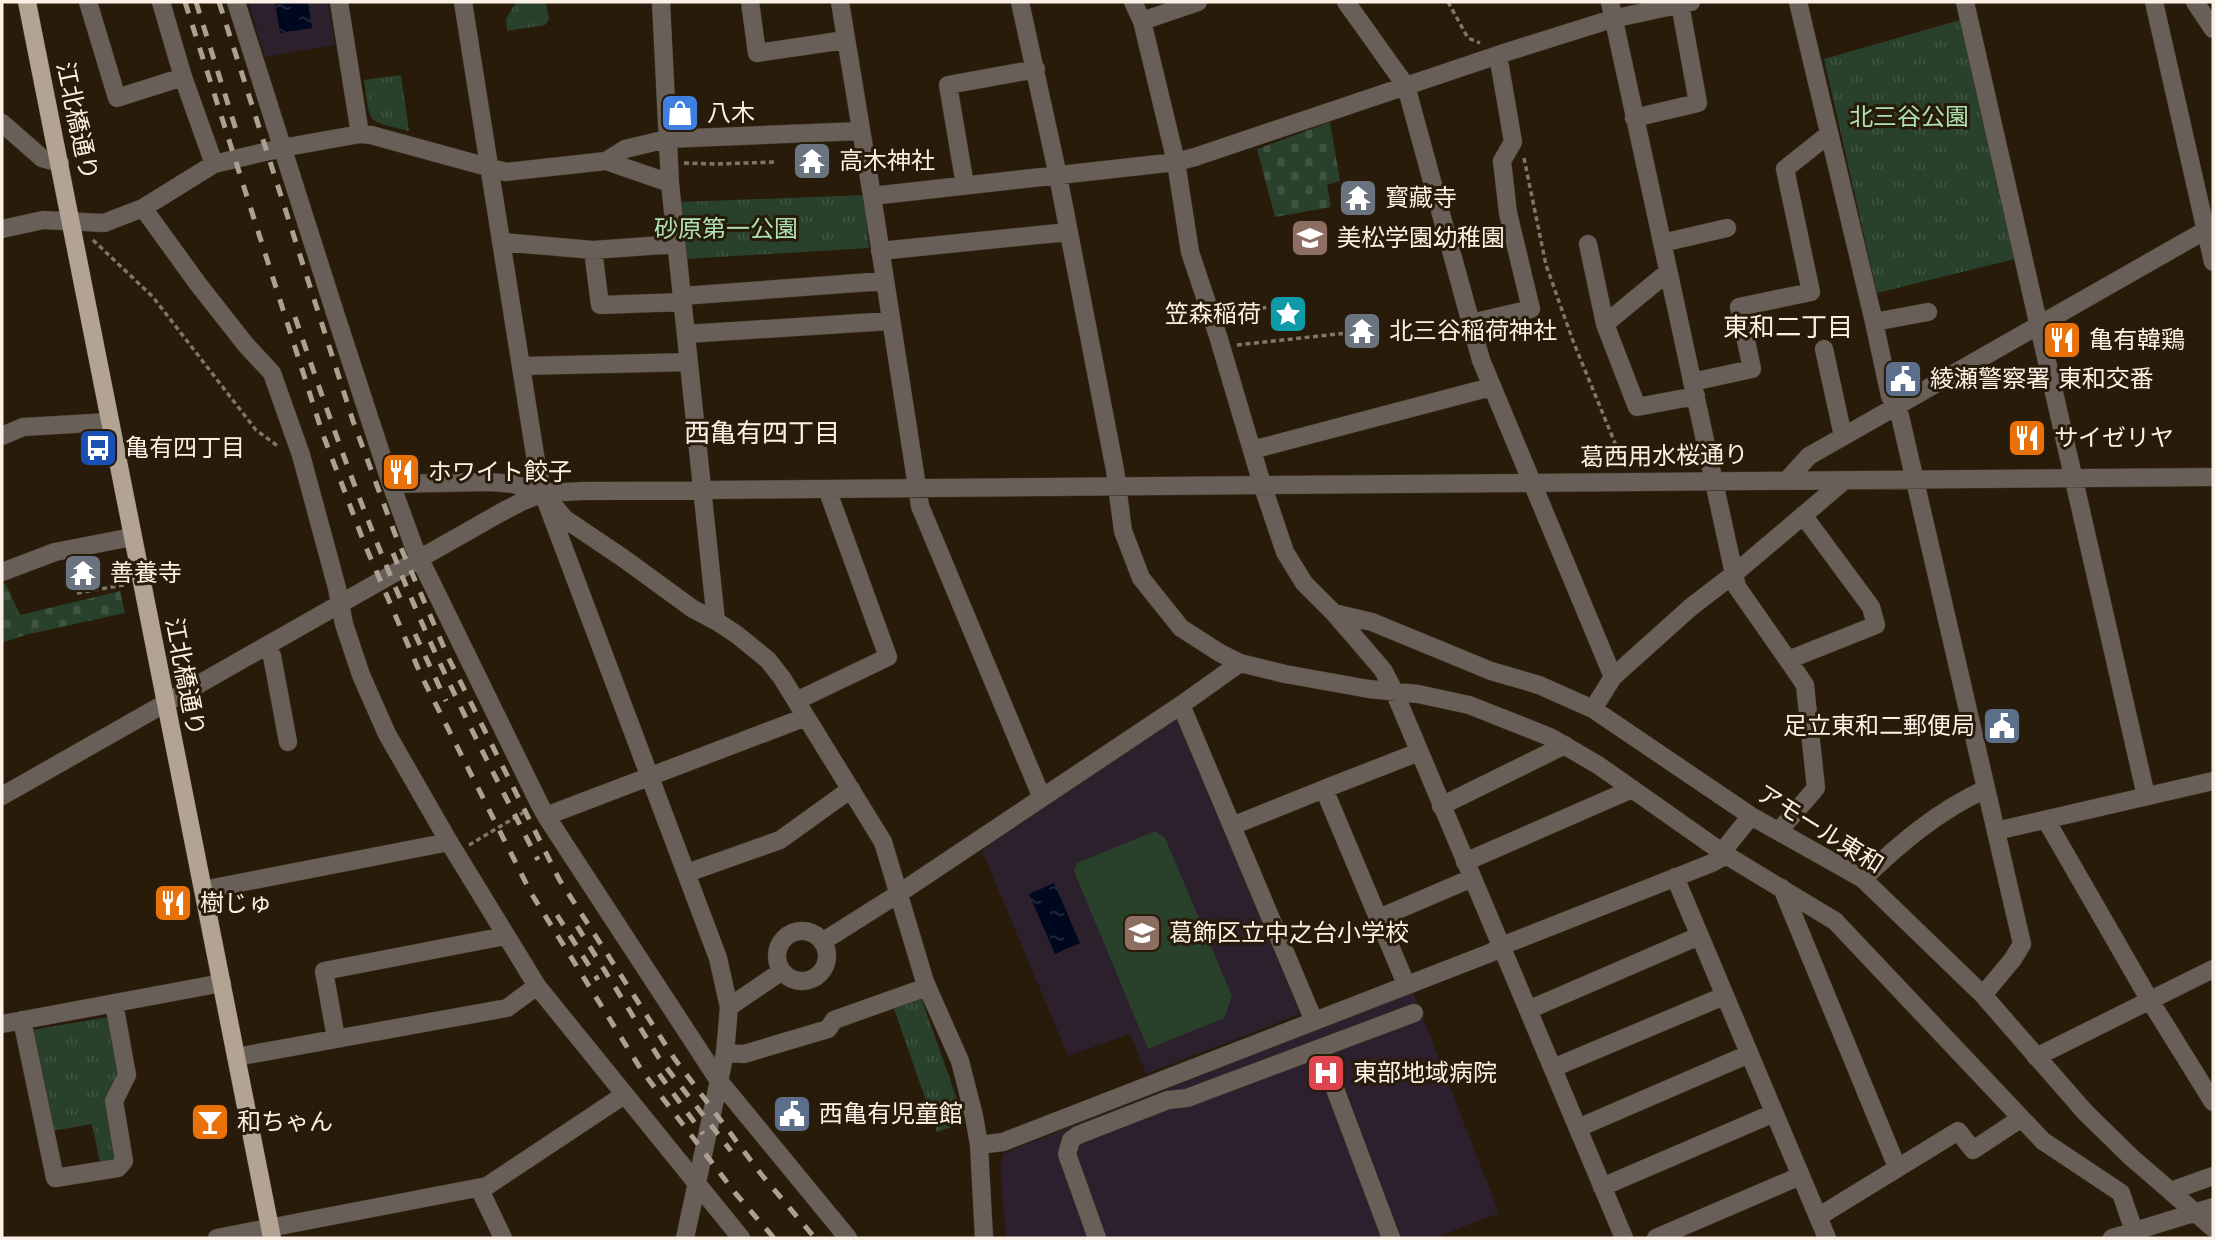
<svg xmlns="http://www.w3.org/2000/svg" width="2215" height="1240" font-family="'DejaVu Sans','Noto Sans JP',sans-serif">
  <defs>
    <pattern id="grass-tufts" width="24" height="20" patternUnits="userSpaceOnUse" patternTransform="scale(1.75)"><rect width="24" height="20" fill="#29402b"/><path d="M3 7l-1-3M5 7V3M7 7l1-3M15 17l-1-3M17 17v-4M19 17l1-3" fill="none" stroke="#3e5340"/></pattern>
    <pattern id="cemetery-stones" width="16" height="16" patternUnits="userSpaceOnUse" patternTransform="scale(1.75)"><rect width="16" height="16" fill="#29402b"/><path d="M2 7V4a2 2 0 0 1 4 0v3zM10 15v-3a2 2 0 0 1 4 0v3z" fill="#3e5340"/></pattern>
    <pattern id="water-ripples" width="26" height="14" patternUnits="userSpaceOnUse" patternTransform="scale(1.75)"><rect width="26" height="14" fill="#00081f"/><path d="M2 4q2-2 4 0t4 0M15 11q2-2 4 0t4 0" fill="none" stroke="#262c40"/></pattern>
  </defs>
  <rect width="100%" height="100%" fill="#281b09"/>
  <path fill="#2c202d" d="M248,2H328L335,45L265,57Z
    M1172,720L1181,721L1300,1014L1146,1074L1130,1034L1068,1056L983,853L984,848Z"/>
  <path fill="#2c202e" d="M1413,992L1499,1213L1434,1238H1006L1000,1166L1004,1153Z"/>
  <path fill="url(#grass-tufts)" d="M516,2H546L549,19L545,25L507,31L506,19Z
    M1960,20L2015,259L1877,293L1824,59Z
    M401,75L409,131C364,120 371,125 364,80Z
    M864,195L869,248L685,259L681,202Z
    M921,997L965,1122L937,1132L893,1006Z
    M108,1017L120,1075L117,1160L100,1163L92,1124L52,1131L32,1030Z"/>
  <path fill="url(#cemetery-stones)" d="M1330,122L1340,181L1327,185L1331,207L1275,217L1257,149Z
    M5,583L20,615L120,591L125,613L25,635L2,643V584Z"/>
  <path fill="#29402b" d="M1155,831L1165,838L1232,996L1224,1018L1148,1049L1074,871L1077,863Z"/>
  <path fill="url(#water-ripples)" d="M275,2H308L312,28L280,33Z
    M1054,883L1080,943L1055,954L1029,894Z"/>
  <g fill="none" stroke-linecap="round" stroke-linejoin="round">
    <g stroke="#413524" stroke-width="19">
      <path id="minor" d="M88,2L117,98L183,77
        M161,2L183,77L214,164
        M236,2L336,316L391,484L414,547L539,803L546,816L719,1081L848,1238
        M339,2L360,134
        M463,2L536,461L543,493L565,519L623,558L693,609L716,621L736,634L768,660L782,678L883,842L925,982L960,1061L974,1116L979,1145L984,1238
        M661,2L670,183
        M750,2L757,53L845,40
        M840,2L872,196L920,506L1042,798
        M1020,2L1058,176L1115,470L1123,531L1141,578L1181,628L1220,653L1240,663L1285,674L1369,689L1418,694L1469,705L1550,737L1598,765L1726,855L1835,921L2043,1141L2121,1193L2134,1231
        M1133,2L1142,21L1176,162L1190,252L1218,336L1262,484L1285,552L1304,583L1334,613L1383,670L1394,691L1624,1238
        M1346,2L1406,86L1481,360L1613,677L1691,607L1734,574L1845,480
        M1610,2L1734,574L1737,587L1788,660
        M1798,2L1874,322L1890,396L1900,416L2022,944L2013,959L1983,995
        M1965,2L2146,796
        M2154,2L2213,262
        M2195,2L2213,29
        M1142,21L1198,2
        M1634,118L1698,103L1680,4
        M2,123L42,158L60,163
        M606,161L670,183L716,621
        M965,185L948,85L1036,69
        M872,196L1176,162L1195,157L1507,52L1612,19L1691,2
        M143,208L198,284L246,345L272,373L301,455L337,588L344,624L361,675L387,734L449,842L537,986L741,1238
        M2,229L43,220L104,223L143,208L214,164L282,148L360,134L371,135L506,172L606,161L625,149L667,139L861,131
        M501,242L593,250L676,244
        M1662,243L1727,228
        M1588,244L1605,324
        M593,250L600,305L683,302
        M880,251L1068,232
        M1668,272L1605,324L1637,407L1696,396
        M682,296L884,281
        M1874,322L1928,312
        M1471,323L1531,309L1508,213L1502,161L1513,142L1498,55
        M686,334L890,321
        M1824,349L1843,436
        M610,364L689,362
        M521,366L607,364
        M1692,382L1752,369L1739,307L1811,292L1785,169L1829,134
        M2,436L23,427L109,422
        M1252,450L1491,387
        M1788,479L1809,456L2213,226
        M391,484L490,482L513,484L543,493L718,958L729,1007L725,1053L685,1238
        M2,572L55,552L132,537
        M1334,613L1372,622L1491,671L1539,685L1593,709L1751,816L1863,879L1983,995L2085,1112L2131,1157L2213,1228
        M266,647L272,656L288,742
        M796,701L888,657L827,489
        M1181,705L1314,1021
        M1593,709L1613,677
        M1324,789L1419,752
        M2,796L500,513L521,502L543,493L584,491L2213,477
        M1441,806L1565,745
        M546,816L806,717
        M2046,820L2149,999L2213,1102
        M1232,826L1324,789L1406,984
        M1779,831L1816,788L1805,685L1788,660L1876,625L1871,607L1803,515
        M1996,831L2213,781
        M1722,852L1751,816
        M1465,862L1632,789
        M687,873L780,840L851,789
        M1675,877L1827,1238
        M1863,879C1899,844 1939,810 1986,789
        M1782,888L1897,1167
        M203,890L449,842
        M1379,918L1472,878
        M777 956a25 25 0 1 1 50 0a25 25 0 1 1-50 0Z
        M822,942L898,894L1181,705L1240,663
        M729,1007L782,971
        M1528,1010L1699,936
        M22,1020L55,1178L118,1168L124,1161L114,1101L127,1075L114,1003
        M2,1024L222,983
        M336,1038L324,971L505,936
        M1320,1049L1391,1238
        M725,1053L744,1054L828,1029L834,1020L927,987
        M236,1057L507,1008L537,986
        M2036,1057L2213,969
        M1553,1068L1724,996
        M1578,1128L1749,1054
        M979,1145L1003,1142L1490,953L1509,943L1712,863L1726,855
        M1602,1187L1774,1113
        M479,1188L503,1238
        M2171,1191L2213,1176
        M1818,1217L1958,1131L1973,1150L2020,1119
        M217,1238L487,1186L624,1095
        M1097,1238L1067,1154L1071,1140L1078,1135L1168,1100L1187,1098L1414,1013
        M1656,1238L1800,1176
        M2112,1238L2213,1207"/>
    </g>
    <g stroke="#413524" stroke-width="19">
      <path id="major" d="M27,2L272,1238"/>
    </g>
    <path stroke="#817566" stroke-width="3.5" stroke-dasharray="5 3.5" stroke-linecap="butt" d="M1448,2L1468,38L1480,43
      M1524,158L1546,265L1573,341L1624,465
      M684,163L715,164L777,162
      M93,240L153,297L256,430L279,447
      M1229,319L1292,299
      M1237,345L1347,333
      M77,593L124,585
      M469,845L526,811"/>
    <use href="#minor" stroke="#686058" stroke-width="18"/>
    <use href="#major" stroke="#b3a392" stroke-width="18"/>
    <path stroke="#aba092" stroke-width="5" stroke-dasharray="12 12" stroke-linecap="butt" d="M185,2L322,432L365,545L421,675L531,893L642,1071L736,1194L774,1238
      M196,2L237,133
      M219,2L353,421L395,534L449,659L559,879L674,1058L761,1174L815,1238
      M295,317C328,414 362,511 403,605
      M393,553C434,659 486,759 538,860
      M415,634L446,701
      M557,915L598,980
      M577,926L659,1058L731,1151
      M659,1074L703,1134"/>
  </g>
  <defs>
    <g id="shop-square" transform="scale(2.0125)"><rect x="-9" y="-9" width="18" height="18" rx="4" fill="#3f7fe0" stroke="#281b09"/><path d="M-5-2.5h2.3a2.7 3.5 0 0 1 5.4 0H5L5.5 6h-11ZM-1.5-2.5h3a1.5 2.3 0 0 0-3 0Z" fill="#fff"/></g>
    <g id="temple-square" transform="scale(2.0125)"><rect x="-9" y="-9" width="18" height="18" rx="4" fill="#6b7280" stroke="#281b09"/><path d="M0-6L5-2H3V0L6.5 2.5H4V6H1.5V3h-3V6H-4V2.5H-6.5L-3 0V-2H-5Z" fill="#fff"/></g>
    <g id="school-square" transform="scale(2.0125)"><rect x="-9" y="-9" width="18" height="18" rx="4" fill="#8d6e63" stroke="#281b09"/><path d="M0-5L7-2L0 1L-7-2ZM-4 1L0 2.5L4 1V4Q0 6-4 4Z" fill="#fff"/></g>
    <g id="sight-square" transform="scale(2.0125)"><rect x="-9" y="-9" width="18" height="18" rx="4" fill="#0f9aa8" stroke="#281b09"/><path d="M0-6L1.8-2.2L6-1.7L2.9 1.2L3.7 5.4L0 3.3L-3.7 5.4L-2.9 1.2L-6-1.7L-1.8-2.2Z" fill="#fff"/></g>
    <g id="restaurant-square" transform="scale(2.0125)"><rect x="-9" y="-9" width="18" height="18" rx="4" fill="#e8710a" stroke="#281b09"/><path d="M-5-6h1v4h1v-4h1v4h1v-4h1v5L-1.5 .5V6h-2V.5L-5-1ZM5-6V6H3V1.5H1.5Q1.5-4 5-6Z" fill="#fff"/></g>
    <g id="civic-square" transform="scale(2.0125)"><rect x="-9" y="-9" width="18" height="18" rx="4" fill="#5c6f8a" stroke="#281b09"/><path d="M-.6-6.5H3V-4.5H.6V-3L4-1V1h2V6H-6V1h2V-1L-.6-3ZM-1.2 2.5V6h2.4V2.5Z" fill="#fff"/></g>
    <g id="bus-square" transform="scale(2.0125)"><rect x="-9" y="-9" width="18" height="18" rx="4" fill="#1a4fb4" stroke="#281b09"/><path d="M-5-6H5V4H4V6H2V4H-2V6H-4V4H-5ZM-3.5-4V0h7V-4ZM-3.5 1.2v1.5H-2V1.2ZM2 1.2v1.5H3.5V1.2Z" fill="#fff"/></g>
    <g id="hospital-square" transform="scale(2.0125)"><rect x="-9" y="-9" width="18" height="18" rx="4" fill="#e0444e" stroke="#281b09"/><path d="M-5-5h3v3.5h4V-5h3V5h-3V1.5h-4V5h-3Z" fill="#fff"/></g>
    <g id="bar-square" transform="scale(2.0125)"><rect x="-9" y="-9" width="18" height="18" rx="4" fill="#e8710a" stroke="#281b09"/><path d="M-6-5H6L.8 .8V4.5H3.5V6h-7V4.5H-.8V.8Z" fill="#fff"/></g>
  </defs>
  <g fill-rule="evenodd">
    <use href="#shop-square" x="680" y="113"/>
    <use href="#temple-square" x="812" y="161"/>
    <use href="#temple-square" x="1358" y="198"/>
    <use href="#school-square" x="1310" y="238"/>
    <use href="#sight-square" x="1288" y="314"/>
    <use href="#temple-square" x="1362" y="331"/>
    <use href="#restaurant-square" x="2062" y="340"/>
    <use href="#civic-square" x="1903" y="379"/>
    <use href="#restaurant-square" x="2027" y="438"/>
    <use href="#bus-square" x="98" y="448"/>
    <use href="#restaurant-square" x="401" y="472"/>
    <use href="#temple-square" x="83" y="573"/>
    <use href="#civic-square" x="2002" y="726"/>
    <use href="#restaurant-square" x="173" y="903"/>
    <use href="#school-square" x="1142" y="933"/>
    <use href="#hospital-square" x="1326" y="1073"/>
    <use href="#civic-square" x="792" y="1114"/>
    <use href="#bar-square" x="210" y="1122"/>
  </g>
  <g text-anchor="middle" stroke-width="6" stroke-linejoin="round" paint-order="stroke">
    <g font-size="24" fill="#fbf1e6" stroke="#281b09" text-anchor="start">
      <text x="707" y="121">八木</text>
      <text x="839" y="169">高木神社</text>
      <text x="1385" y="206">寳藏寺</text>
      <text x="1337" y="246">美松学園幼稚園</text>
      <text x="1261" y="322" text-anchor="end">笠森稲荷</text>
      <text x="1389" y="339">北三谷稲荷神社</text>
      <text x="2089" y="348">亀有韓鶏</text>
      <text x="1930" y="387">綾瀬警察署 東和交番</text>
      <text x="2054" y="446">サイゼリヤ</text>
      <text x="125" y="456">亀有四丁目</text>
      <text x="428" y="480">ホワイト餃子</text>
      <text x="110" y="581">善養寺</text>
      <text x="1975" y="734" text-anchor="end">足立東和二郵便局</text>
      <text x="200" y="911">樹じゅ</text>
      <text x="1169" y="941">葛飾区立中之台小学校</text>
      <text x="1353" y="1081">東部地域病院</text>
      <text x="819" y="1122">西亀有児童館</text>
      <text x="237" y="1130">和ちゃん</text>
    </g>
    <g font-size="24" fill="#ade2b0" stroke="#281b09">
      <text x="1909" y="125">北三谷公園</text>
      <text x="726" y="237">砂原第一公園</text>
    </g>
    <g font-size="24" fill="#fbf1e6" stroke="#281b09">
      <text transform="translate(77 121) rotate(78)" y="8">江北橋通り</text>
      <text transform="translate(1664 456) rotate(-1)" y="8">葛西用水桜通り</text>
      <text transform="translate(185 677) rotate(79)" y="8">江北橋通り</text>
      <text transform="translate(1820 829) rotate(32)" y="8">アモール東和</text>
    </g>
    <g font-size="26" fill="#fbf1e6" stroke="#281b09">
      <text x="1788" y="336">東和二丁目</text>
      <text x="762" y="442">西亀有四丁目</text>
    </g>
  </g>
  <rect width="2215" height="1240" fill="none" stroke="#fbf1e6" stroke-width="7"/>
</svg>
